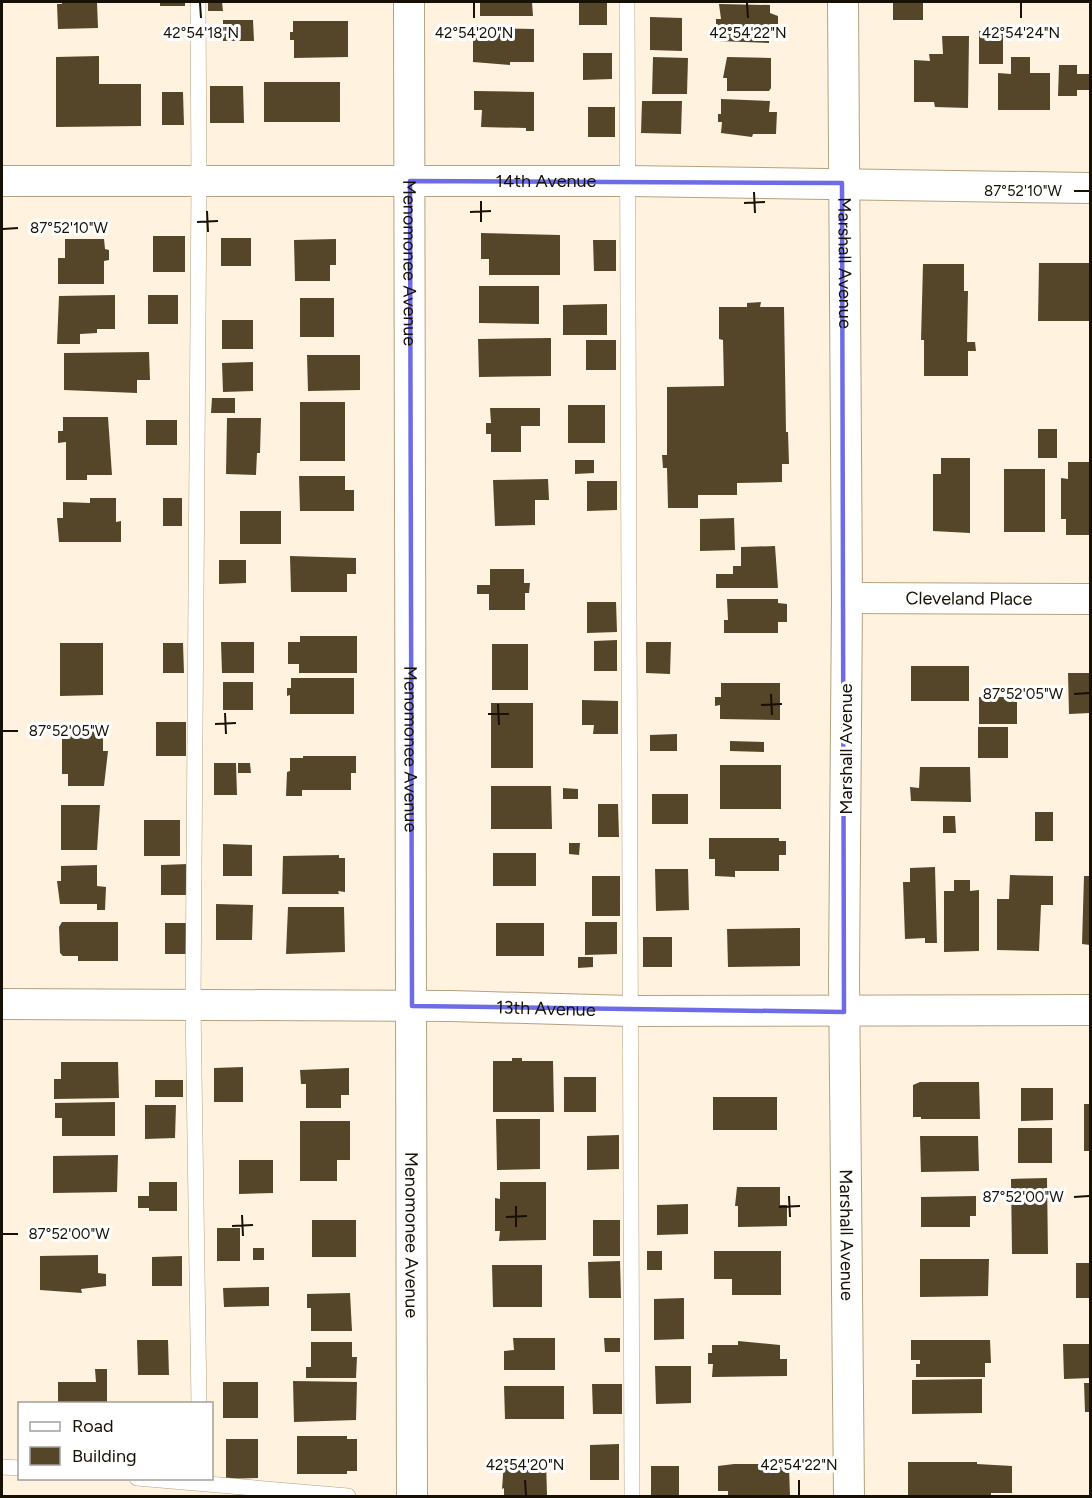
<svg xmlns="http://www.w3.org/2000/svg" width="1092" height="1498" font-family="Figtree,sans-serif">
  <rect width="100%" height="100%" fill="#fff3df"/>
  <path fill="#554529" d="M62,2H97L98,28L58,29L57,4H62Z
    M160,2H185V6H160Z
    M208,2H222L223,11H208Z
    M480,2H532L533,16H480Z
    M579,2H607V25H579Z
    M893,2H923V20H893Z
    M719,4L770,5V13L778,16V27L769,29V43L719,41L721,28L716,27V19H721Z
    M650,17L682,18V51L650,50Z
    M223,20H253L254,41H223Z
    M293,21H348V57L294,58V40H290V32H293Z
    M473,28L534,29V62H510V65L473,62Z
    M979,31H1003V64H979Z
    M942,36H969L968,108L935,107L934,102H914V60L930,61L929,54H943Z
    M583,53H612V79L583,80Z
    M99,56V84H141V126L56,127V57Z
    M653,57L688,58L687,94H652Z
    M727,57L771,58V88L769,91H727V78H723Z
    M1011,57H1030V73H1050V110H998V73L1011,74Z
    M1059,65H1077V74H1090V90H1077V96H1058Z
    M264,82H340V122H264Z
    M210,86H243L244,123H210Z
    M474,91L534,92V131H526V128L481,127L482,110H474Z
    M162,92H183L184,125H162Z
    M721,99L770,101L769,112H777L776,134H753L752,137L721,133L722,122H718V114H721Z
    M642,101H682L681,134L641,133Z
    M588,107H615V137H588Z
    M481,233L560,235V275H489V259H481Z
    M153,236H185V272H153Z
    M221,238H251V266H221Z
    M65,239H104L105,249L109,250V260L104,261V284H58V258H65Z
    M336,239V265H330V281H295L294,240Z
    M593,240H616V271H594Z
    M1039,263H1090V321H1038Z
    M923,264H964V291H968L967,342H975L976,351H968V376H924V340H921Z
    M479,286H539V324L479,323Z
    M115,295V329H97V333L80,334V344H57L59,296Z
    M148,295H178V324H148Z
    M300,298H334V337H300Z
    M761,302L760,307H784L786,432H788L789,464H782V482L737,483V495H698V508H668L667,468H663L662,455H667V387L724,386L723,340L719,339V307H747V303Z
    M607,304V335H563V305Z
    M222,320H253V349H222Z
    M551,338V376L479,377L478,339Z
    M586,340H616V370H586Z
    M149,352L150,380H137V393L64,390V353Z
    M307,355H360V390L308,391Z
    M253,362V391L223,392L222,363Z
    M212,398H235V413H211Z
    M300,402H345V461H300Z
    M568,405H605V443H568Z
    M490,408H540V426H521V452H491V434H486V423H491Z
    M63,417H108L112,475H87V480H66V442L58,443V431H63Z
    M227,418H261L260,453H257L256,475L226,474Z
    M146,420H177V445H146Z
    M1038,429H1057V458H1038Z
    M941,458H970V533L933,531V474H941Z
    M575,460H594V473L575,474Z
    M1068,462H1090V535H1066V519H1061V478L1068,479Z
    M1004,469H1045V532H1004Z
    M299,476H345V490H354V511H300Z
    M548,479L549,500H535V525L495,526L493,480Z
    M587,481H617V510L587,511Z
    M90,498H116V522L121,521V542H59L57,518H63V502L90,503Z
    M163,498H182V526H163Z
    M240,511H281V544H240Z
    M734,518L735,550L700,551V519Z
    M775,546L778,588H716V574H733V566H741V547Z
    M290,556L356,558V574H347V592H291Z
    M219,560H246V583L219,584Z
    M490,569H524V583H530L529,593H525V610H489V594H477V585H490Z
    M727,599H778V603L787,604V622H778V633H724V620H728Z
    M587,602H616L617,632L587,633Z
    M300,636H357V673H299V664H288V642H300Z
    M617,640V671H594V641Z
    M221,642H254V673H222Z
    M646,642H671L670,674L646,673Z
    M60,643H103V695L60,696Z
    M163,643H183L184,673H163Z
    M492,644H528V690H492Z
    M911,666H969V701H911Z
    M1068,673H1090V713L1069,714Z
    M291,678H354V714H290V695L287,696V688H291Z
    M223,682H253V710H223Z
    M721,683H780V720L720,719V705L715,706V697H721Z
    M979,697H1017V724H979Z
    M582,700L618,701V734H593L594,725H582Z
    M491,703H533V768H491Z
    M156,722H186V756H156Z
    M62,723H103V751H108L104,786H68V774H62Z
    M978,727H1008V758H978Z
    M677,734V751H650V735Z
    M730,741L764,742V752L730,751Z
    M303,756H356V773H351V790H302V796H286L287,772L290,771V758H303Z
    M214,763H236L237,795H214Z
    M238,763H250L251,773H238Z
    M720,765H781V809H720Z
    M920,767H970L971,802L911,801L910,787L919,788Z
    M491,786H551L552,829H491Z
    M563,788L578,789V799H563Z
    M652,794H688V824H652Z
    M598,804H618L619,837H598Z
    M61,805H100L97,850H61Z
    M1035,812H1053V841H1035Z
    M943,816H955L956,833H943Z
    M144,820H180V856H144Z
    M709,838H779V841H786V855H779V871H735V877L715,876V859H709Z
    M569,843H580L579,855L569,854Z
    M223,844L252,845V876H223Z
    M493,853H536V886H493Z
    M339,855V858H345V892L338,891L339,894H282L283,856Z
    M188,864V895H161V865Z
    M97,865V886L106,887L105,910H97V904H60L57,881H61V866Z
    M935,867L937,943H925V938L905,939L903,882H910V868Z
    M655,869H688L689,910L656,911Z
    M1010,875L1053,876V905H1041L1039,951L997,950V899H1009Z
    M592,876H620V916H592Z
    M1084,876H1090V945L1082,944Z
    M954,880H970V891L979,890V951L944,952V891H954Z
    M216,904L253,905L252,940H216Z
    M288,907H344L345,952L286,954Z
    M62,922H118V961H78V956H63L60,953L59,927Z
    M585,922H617V954L585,955Z
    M165,923H189V954H165Z
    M496,923H544V956H496Z
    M800,928V966L728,967L727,929Z
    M643,937H672V967H643Z
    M578,957H593V967L578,968Z
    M512,1058H522V1061H553L554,1112H493V1061H512Z
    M61,1062H118L119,1098L54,1099V1079H61Z
    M243,1067V1102H214V1068Z
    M349,1068V1095H341V1108H306V1084H301L300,1070Z
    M564,1077H596V1112H564Z
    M155,1080H183V1097H155Z
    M920,1082H979L980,1119H921V1117H913V1085Z
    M1021,1088H1053V1120L1021,1121Z
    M713,1097H777V1130H713Z
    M115,1102V1136H62V1118H55V1103Z
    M1084,1104H1090V1151H1084Z
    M145,1105H176L175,1138L145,1139Z
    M496,1119H540V1169L497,1170Z
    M300,1121H350V1160H337V1181H300Z
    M1018,1128H1052V1163H1018Z
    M619,1135V1169L587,1170V1136Z
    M920,1136H978L979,1171L921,1172Z
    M118,1155L117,1192L53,1193V1156Z
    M239,1160H273V1193L239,1194Z
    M1047,1178L1048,1254H1012L1011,1179Z
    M149,1182H177V1211H149V1208H138V1196H149Z
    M500,1182H546V1240L499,1241L500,1231H495V1198L500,1199Z
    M737,1187H780V1205H787V1226L738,1227V1206H735Z
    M976,1196V1216H970V1227H921V1197Z
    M688,1204V1234L657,1235V1205Z
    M312,1220H356V1257H312Z
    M593,1220H620V1256H593Z
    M217,1228H240V1261H217Z
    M253,1248H264V1260H253Z
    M647,1251H662V1270H647Z
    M714,1251H781V1295H732V1279H714Z
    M98,1255V1273L106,1274V1286L81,1289L82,1293L40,1290V1256Z
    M182,1256V1286H152V1257Z
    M920,1259H989L988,1296L920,1297Z
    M620,1261L621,1298H589L588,1262Z
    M1076,1263H1090V1298H1076Z
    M492,1265H542V1307H493Z
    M269,1287V1306L224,1307L223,1288Z
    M350,1293L352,1331H311V1308H307V1294Z
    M684,1298V1339L654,1340V1299Z
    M513,1338H555V1370H504V1351L514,1350Z
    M604,1338H620V1352H605Z
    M137,1340H168L169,1375H138Z
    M911,1340H990L991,1363H985V1377H916V1364H920V1360H911Z
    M738,1341L780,1345V1359H787V1376L712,1377L713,1364H708V1353H712V1345H738Z
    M311,1342H352V1357H357L356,1378H306V1367H311Z
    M1063,1344H1090V1378L1064,1379Z
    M655,1366H691V1403L656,1404Z
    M95,1369H107V1404H58V1382H96Z
    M982,1379V1413L912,1414V1380Z
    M293,1381L357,1382L356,1420L294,1422Z
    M223,1382H258V1418H223Z
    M1084,1383H1090V1412H1085Z
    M592,1384H622V1414H593Z
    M504,1386H564V1419H505Z
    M297,1436H347V1439H357V1471H347V1474H297Z
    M226,1439H258V1478L226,1479Z
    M619,1444V1480H590V1445Z
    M504,1461H546L547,1495H504V1488L502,1489Z
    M908,1462H977V1464L1012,1466V1493H991V1496H908Z
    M734,1464H779L778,1467H789L790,1496H728V1491H718V1466Z
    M651,1466H679V1496H651Z"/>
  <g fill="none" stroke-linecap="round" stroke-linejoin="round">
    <g stroke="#b4a182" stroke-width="16">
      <path id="lane" d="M198,2L199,183L193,1005L199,1404
        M627,2L632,1496
        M2,1467L20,1468
        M137,1478L348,1496"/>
    </g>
    <g stroke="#b4a182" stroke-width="32">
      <g id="street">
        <path id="s1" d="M409,2L412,1496"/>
        <path id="s2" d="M843,2L847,598L844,978L849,1496"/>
        <path id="s3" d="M2,181H629L1090,188"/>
        <path id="s4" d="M847,598L1090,599"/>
        <path id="s5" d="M2,1004L451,1006L630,1011L1090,1010"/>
      </g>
    </g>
    <use href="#lane" stroke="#fff" stroke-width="15"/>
    <use href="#street" stroke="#fff" stroke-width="30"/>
  </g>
  <path fill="none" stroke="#6d6ce6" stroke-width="4.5" stroke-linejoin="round" d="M410,181L842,183L844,1012L412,1006Z"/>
  <path fill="none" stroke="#171005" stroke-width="2" d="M200,3L201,18M474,3V18M747,3L748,18M1021,3V18M1074,191H1089M754,192L755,213M481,201V222M744,203L765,202M207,211L208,232M470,212L491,211M197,222L218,221M3,229L18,228M771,694L772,715M1074,694L1089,693M498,704L499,725M761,705L782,704M225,713L226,734M488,714H509M215,724L236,723M3,731H18M789,1196L790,1217M1074,1197L1089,1196M516,1206V1227M779,1207L800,1206M242,1215L243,1236M506,1217L527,1216M232,1226L253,1225M3,1234H18M525,1480L526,1495M799,1480V1495"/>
  <g text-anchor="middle" stroke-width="6" stroke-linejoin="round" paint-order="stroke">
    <g font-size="18" fill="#171005" stroke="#fff">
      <text dy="6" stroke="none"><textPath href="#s3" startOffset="544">14th Avenue</textPath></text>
      <text dy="6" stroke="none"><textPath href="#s1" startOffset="261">Menomonee Avenue</textPath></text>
      <text dy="6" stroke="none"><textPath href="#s2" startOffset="261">Marshall Avenue</textPath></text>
      <text dy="6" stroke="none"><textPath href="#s4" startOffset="122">Cleveland Place</textPath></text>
      <text dy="6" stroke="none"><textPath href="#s1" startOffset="747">Menomonee Avenue</textPath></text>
      <text transform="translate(846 749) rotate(-90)" y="6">Marshall Avenue</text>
      <text dy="6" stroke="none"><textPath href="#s5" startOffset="544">13th Avenue</textPath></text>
      <text dy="6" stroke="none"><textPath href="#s1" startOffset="1233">Menomonee Avenue</textPath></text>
      <text dy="6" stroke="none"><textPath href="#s2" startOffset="1233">Marshall Avenue</textPath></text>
    </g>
  </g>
  <g font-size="15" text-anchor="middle" fill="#171005" stroke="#fff" stroke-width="6" stroke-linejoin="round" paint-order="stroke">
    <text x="201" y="38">42°54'18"N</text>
    <text x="474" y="38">42°54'20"N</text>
    <text x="748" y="38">42°54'22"N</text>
    <text x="1021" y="38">42°54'24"N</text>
    <text x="1023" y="196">87°52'10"W</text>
    <text x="69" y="233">87°52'10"W</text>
    <text x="1023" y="699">87°52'05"W</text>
    <text x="69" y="736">87°52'05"W</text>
    <text x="1023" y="1202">87°52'00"W</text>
    <text x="69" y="1239">87°52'00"W</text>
    <text x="525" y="1470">42°54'20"N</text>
    <text x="799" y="1470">42°54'22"N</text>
  </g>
  <rect width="1092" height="1498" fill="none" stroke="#171005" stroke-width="6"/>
  <rect x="18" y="1402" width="195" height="78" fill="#ffffff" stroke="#a29f9b" stroke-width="1.5"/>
  <rect x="30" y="1422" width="30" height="9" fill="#ffffff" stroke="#a29f9b" stroke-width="1.5"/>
  <text x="72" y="1432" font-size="18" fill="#171005">Road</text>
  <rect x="30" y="1447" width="30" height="18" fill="#554529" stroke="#a29f9b" stroke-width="1.5"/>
  <text x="72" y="1462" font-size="18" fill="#171005">Building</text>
</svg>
